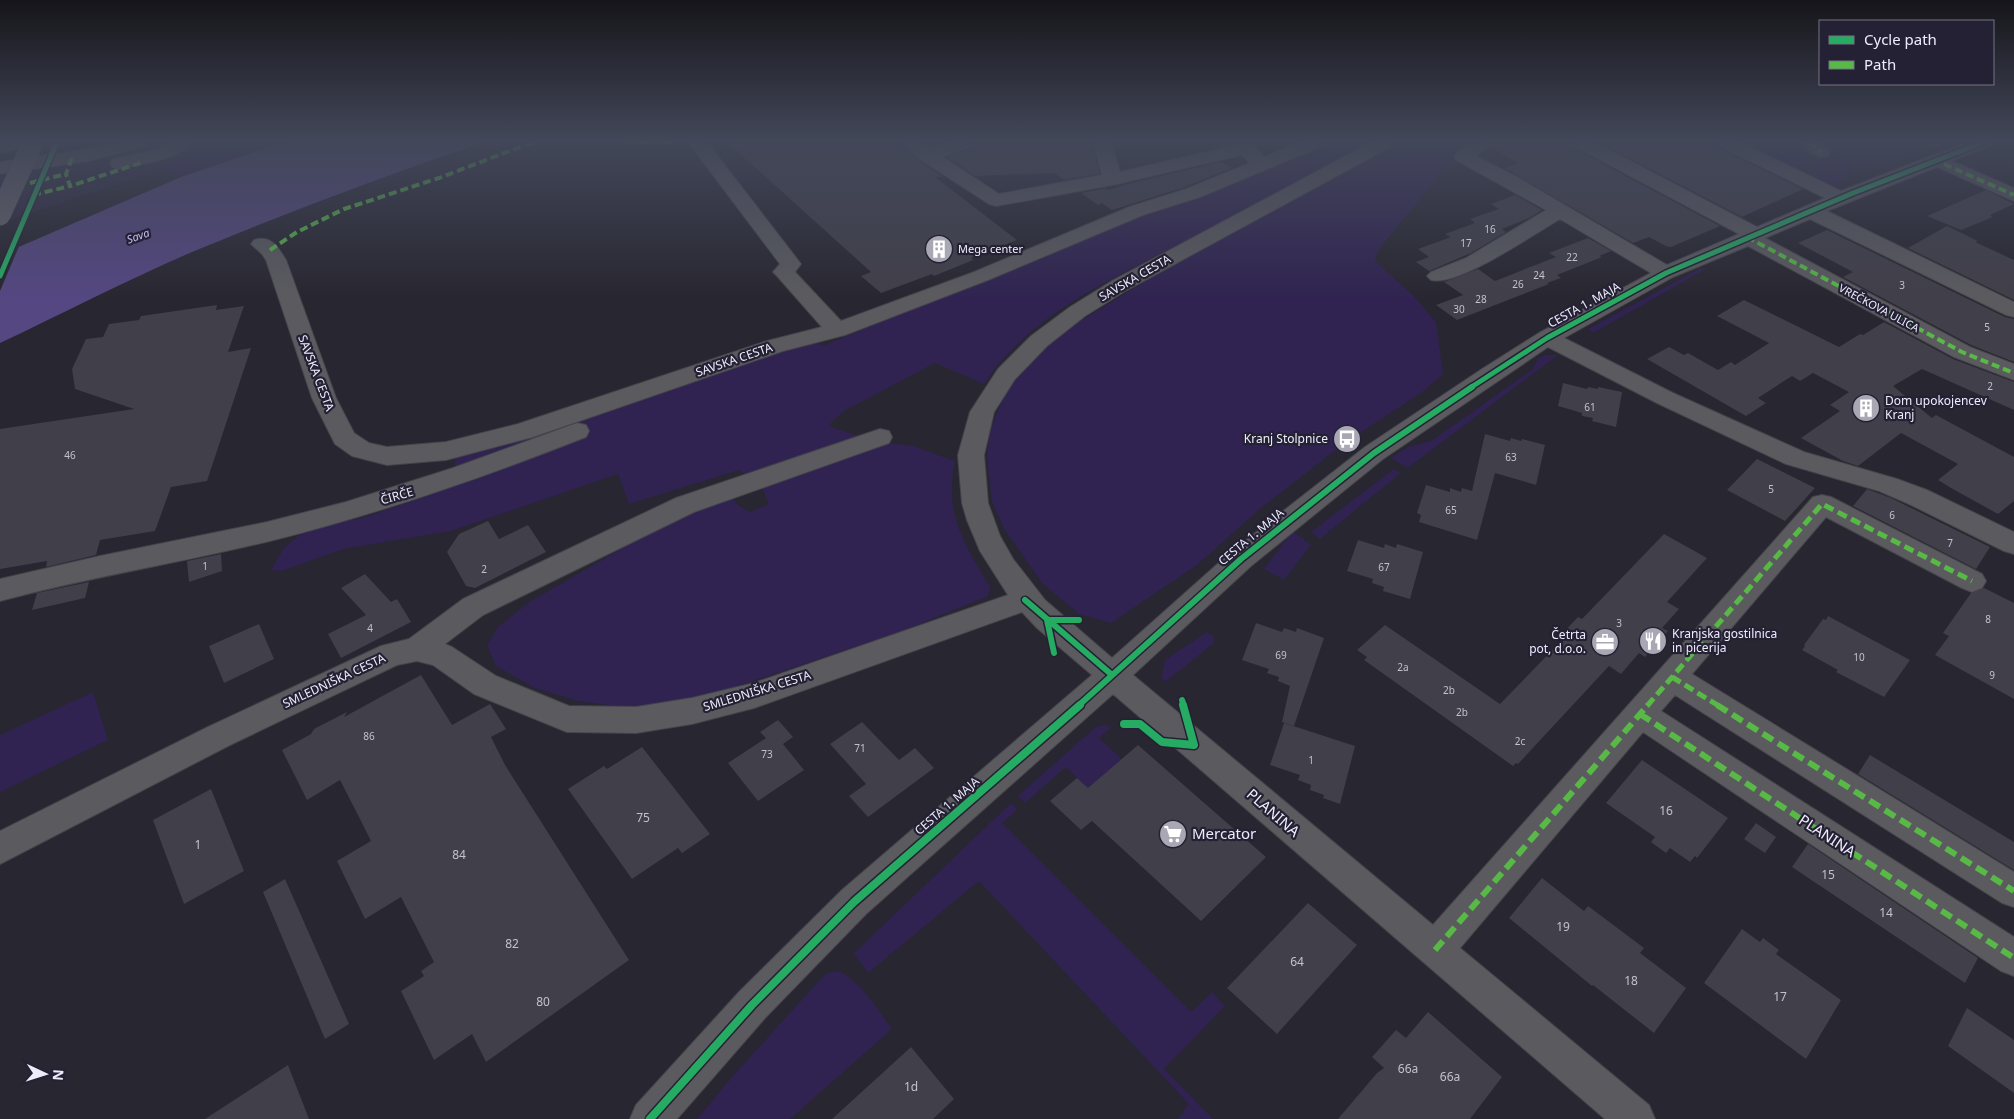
<svg xmlns="http://www.w3.org/2000/svg" width="2014" height="1119" font-family="'Noto Sans',sans-serif">
  <rect width="100%" height="100%" fill="#282630"/>
  <path fill="#2e2941" d="M162,142H230L176,161L159,171L0,223V177L69,164Z
    M1731,142H1950L1891,163L1854,168L1847,171L1854,174L1831,189Z"/>
  <path fill="#302351" d="M230,142H284L181,177L159,171L176,161Z
    M1321,142H1373C1311,175 1248,208 1185,241C1116,277 1027,316 984,384L935,363L844,411L828,426L859,436L854,440L749,477L739,470L629,504L618,474L451,531L343,549L282,571L271,570L284,548L312,524L359,519L421,498L455,476V457L801,342L825,345Z
    M1404,142H1478L1455,157L1378,250L1375,261L1414,296L1436,322L1443,374L1421,393L1346,442L1261,508L1197,565L1111,623L1079,614L1042,583L1005,530L992,502L987,456L990,432L1000,405L1009,388L1020,374L1046,346L1072,326L1171,266Z
    M1731,142C1751,142 1828,132 1801,175Z
    M1826,154L1869,166C1861,170 1852,168 1842,174L1823,155Z
    M1821,156L1845,180L1831,189L1814,178Z
    M1699,269H1706L1593,333L1588,329Z
    M1547,355H1558L1408,468L1391,458L1408,447L1431,441L1533,369L1538,358Z
    M882,442L913,446L955,461C944,514 964,543 990,587L988,596L905,630L693,701L640,709L578,701L535,688L496,666L487,645L499,626L531,601L616,552L652,528L729,494L739,506L750,512L769,504L759,481Z
    M1394,469L1401,473L1320,539L1311,532Z
    M1294,532L1311,545L1284,580L1264,569L1287,539Z
    M1207,632L1214,637V643L1165,682L1161,677L1165,660Z
    M93,692L108,740L0,792V735Z
    M1106,725L1111,727L1099,738L1122,759L1088,788L1066,767L1025,803L1018,796L1091,731L1098,726Z
    M1011,803L1018,809L1002,823L1191,1012L1212,992L1225,1006L1164,1069L1213,1119H1178L1189,1104L979,881L868,973L854,953Z
    M840,971C863,985 876,1007 892,1029L790,1119H697L732,1077L826,973Z"/>
  <path fill="#554782" d="M284,142H484C385,176 288,212 192,252C127,280 64,313 0,343V255L181,177Z"/>
  <path fill="#282630" d="M20,244L0,291V252Z"/>
  <path fill="#413f49" d="M727,142H898L920,161L943,177H935L1017,240L971,258L973,260L934,276L932,274L881,293L861,276L871,272Z
    M976,142H1091L1100,174L1064,180L1054,173L975,176L947,157L972,148Z
    M1495,142H1569L1573,148L1720,226L1671,247L1666,246L1649,237L1633,243L1504,168L1518,163L1490,147Z
    M1598,142H1706L1803,189L1742,217Z
    M1221,162L1232,168L1185,187L1112,210L1102,203L1098,205L1081,193L1107,188L1108,190L1123,185Z
    M1986,190L2014,204L1990,215L1993,217L1961,230L1927,216Z
    M1515,195L1542,210L1529,218L1502,229L1506,232L1471,253L1429,271L1416,262L1429,257L1418,249L1451,237L1445,234L1475,223L1470,219L1499,209L1491,204Z
    M1947,226L1978,241L1975,242L2014,260V300L1908,248Z
    M1827,230L2005,317L2014,319V362L1971,345L1843,277L1853,272L1798,243Z
    M1588,238L1611,251L1599,256L1602,257L1557,275L1561,278L1547,283L1549,284L1457,320L1436,305L1463,295L1444,282L1478,269L1495,281L1556,257L1549,253Z
    M1744,300L1839,347L1860,334L1863,335L1884,322L1953,359L2014,382V410L1922,369L1893,386L1932,418L1936,415L2014,457V501L1998,514L1951,488L1938,480L1958,464L1901,433L1858,466L1843,461L1801,438L1840,411L1830,405L1849,392L1813,373L1800,381L1792,376L1758,398L1766,403L1746,416L1647,359L1669,347L1684,355L1688,353L1718,370L1731,362L1735,365L1769,343L1717,316Z
    M217,305L216,310L244,306L228,352L251,348L207,481L171,487L155,531L100,540L96,555L46,567L47,561L0,569V429L134,409L75,389L72,369L86,339L103,337L109,324L139,320L141,316Z
    M1563,383L1587,389L1588,387L1598,389V387L1622,392L1616,427L1592,421L1593,418L1582,416V413L1558,406Z
    M1485,434L1510,441L1511,438L1521,441L1522,439L1545,445L1536,485L1495,473L1477,540L1419,522L1421,515L1417,513L1426,485L1450,492V488L1461,492L1462,488L1472,491Z
    M1757,459L1815,488L1785,521L1727,490Z
    M1867,489L1891,498L1990,547L1976,569L1853,506Z
    M488,521L499,539L528,525L546,552L475,588L466,586L447,552L459,534Z
    M1664,534L1707,558L1667,602L1679,609L1662,628L1668,631L1645,657L1639,653L1621,674L1609,666L1518,764L1516,763L1513,766L1364,660L1367,657L1357,650L1385,625L1500,704L1563,639L1560,636L1578,617L1582,619Z
    M1358,540L1384,548L1385,544L1396,548L1397,544L1423,552L1410,599L1383,591L1384,587L1372,583L1373,579L1347,571Z
    M221,554L222,571L189,582L187,561Z
    M365,574L391,602L397,599L411,622L341,658L328,634L366,615L341,588Z
    M89,582L85,598L32,610L37,593Z
    M1984,588L2014,603V699L1935,655L1949,636L1943,633L1971,593Z
    M1828,616L1910,660L1884,697L1836,672L1838,670L1802,650L1805,646L1804,645L1823,619L1826,620Z
    M1256,623L1282,632L1284,628L1296,632L1297,628L1324,638L1294,726L1282,722L1290,686L1278,681L1279,677L1267,673L1269,669L1242,660Z
    M259,624L274,659L224,683L209,646Z
    M421,675L452,725L490,704L506,729L491,737L505,765L629,960L486,1062L472,1034L434,1060L401,991L424,976L421,971L434,962L401,897L365,919L337,861L371,841L359,817L340,780L307,800L282,750L311,734L314,729L347,712L344,717Z
    M778,720L793,737L783,744L804,770L758,801L728,763L766,738L760,732Z
    M862,722L899,760L915,748L934,768L868,817L849,796L866,784L830,744Z
    M1284,723L1355,746L1340,804L1323,798L1324,795L1310,790L1311,785L1298,780L1300,775L1270,765Z
    M1138,745L1266,857L1201,921L1092,821L1081,830L1050,801L1077,778L1088,788Z
    M642,747L710,834L682,853L678,848L632,879L568,789L604,766L607,769Z
    M1870,755L2014,842V870L1858,774Z
    M1642,760L1728,818L1697,858L1695,856L1690,862L1670,848L1666,853L1651,842L1655,837L1606,803Z
    M211,789L244,871L184,904L153,820Z
    M1756,823L1776,837L1765,853L1744,839Z
    M1808,844L1978,958L1965,983L1792,867Z
    M1542,878L1584,911L1588,906L1644,948L1640,953L1686,988L1654,1033L1593,985L1592,986L1509,918Z
    M285,879L349,1024L325,1039L263,892Z
    M1308,903L1357,945L1277,1034L1227,988Z
    M1742,929L1760,942L1763,938L1779,950L1776,954L1841,1000L1806,1059L1704,983Z
    M1967,1008L2014,1040V1093L1948,1046Z
    M1428,1012L1502,1077L1470,1119H1338L1377,1073L1384,1068L1372,1057L1396,1030L1406,1038Z
    M911,1047L954,1099L933,1119H832Z
    M288,1065L309,1119H205L245,1093Z"/>
  <g fill="none" stroke-linecap="round" stroke-linejoin="round">
    <g stroke="#45434b" stroke-width="2">
      <path id="minor" d="M0,142H29L26,146L0,153Z
        M119,142H151L148,146L88,161L0,174V162L88,149Z
        M170,142H192C180,160 139,164 119,169L112,167L110,163L112,159L158,149Z
        M688,142H707L801,264L795,272L841,321L974,272L1129,207L1186,189L1250,163L1242,155L1113,185L996,206L989,204L921,160L900,142H921L931,148L948,142H974L971,146L943,157L999,194L1102,175L1093,142H1111L1120,172L1246,143L1252,145L1265,157L1300,142H1325L1322,146L1200,197L1143,215L988,280L845,335L783,351L533,437L446,460L387,465L352,456L335,444L312,398L266,260L262,254L251,244L254,240C271,235 278,247 286,260L336,398L354,433L369,443L387,447L446,442L518,424L767,341L822,327L777,276L773,272L780,264Z
        M1372,142H1395L1392,146L1127,290L1085,316L1047,346L1015,379L994,412L984,455L988,503L1000,536L1013,559L1045,600L1112,658L1231,552L1365,447L1482,369L1539,333L1651,273L1560,219C1534,234 1458,287 1431,280L1427,276L1431,272L1466,258L1546,210L1456,160L1454,156C1464,142 1478,142 1493,142L1476,156L1517,177L1667,265L1739,234L1574,146L1571,142H1594L1757,227L1825,198L1719,146L1716,142H1740L1841,191L1967,142H1993L1990,146L1952,161L2014,188V201L1937,167L1827,211L2014,302V317L2006,315L1810,219L1765,238L1970,347L2014,364V380L1954,357L1748,246L1673,277L1564,338L1673,393L1804,452L1897,479L1927,490L2014,532V554L2004,551L1909,504L1879,491L1786,464L1657,403L1548,347L1383,459L1251,566L1133,675L1433,925L1813,497L1822,495L1831,497L1982,574L1986,581L1982,588L1972,592L1962,588L1826,517L1692,674L2014,872V907L2002,903L1675,695L1661,711L2014,937V976L2001,971L1643,732L1460,948L1649,1105L1655,1119H1605L1113,694L866,914L765,1018L677,1119H630L636,1105L739,992L842,890L1092,675L1037,628L1022,612L754,708L692,724L636,733L567,732L474,694L433,665L417,661L397,665L230,745L0,864V831L208,727L381,646L409,639L463,599L676,498L880,429L889,431L892,437L889,443L694,512L483,615L445,644L452,647L496,676L569,706L636,707L692,698L754,683L1008,595L980,551L967,520L962,503L958,455L970,412L998,369L1031,336L1070,307L1112,281Z
        M1801,142H1821L1830,152L1828,156C1816,159 1808,152 1801,142Z
        M577,423L586,425L589,431L586,437C482,478 378,514 270,541C180,563 89,577 0,601V579L100,556L267,522L346,502L453,468Z"/>
    </g>
    <use href="#minor" fill="#5b5b5f" fill-rule="evenodd"/>
    <g stroke="#45434b" stroke-width="22" stroke-linecap="butt">
      <path id="major-bridge" d="M0,215L33,142"/>
    </g>
    <use href="#major-bridge" stroke="#66656c" stroke-width="21"/>
    <path stroke="#58b947" stroke-width="4" stroke-dasharray="8 4" stroke-linecap="butt" d="M628,142H675
      M1810,142L1821,152
      M72,158L66,174L70,186L143,162
      M1944,164L2014,195
      M30,183L66,174
      M33,195L70,186
      M1747,237L1962,352L2014,373
      M270,250L297,232L344,209L439,178L533,142"/>
    <path stroke="#58b947" stroke-width="5" stroke-dasharray="10 5" stroke-linecap="butt" d="M1672,677L1719,706
      M1647,706L1822,504L1972,581"/>
    <path stroke="#58b947" stroke-width="6" stroke-dasharray="12 6" stroke-linecap="butt" d="M1717,705L2014,891
      M1640,714L2014,958
      M1435,950L1648,705"/>
    <g stroke="#252135" stroke-width="8">
      <path id="cycleway-far2" d="M0,276L57,142
        M1470,388L1547,338L1666,273L1853,193L1984,142"/>
    </g>
    <g stroke="#252135" stroke-width="9">
      <path id="cycleway-far1" d="M1025,600L1112,675
        M1054,653L1047,620H1079
        M1182,700L1184,706
        M1078,706L1241,559L1374,453L1472,387"/>
    </g>
    <g stroke="#252135" stroke-width="11">
      <path id="cycleway" d="M1124,724H1140L1162,742L1194,745L1183,705
        M650,1119L752,1005L854,902L1080,705"/>
    </g>
    <use href="#cycleway-far2" stroke="#26ab63" stroke-width="5"/>
    <use href="#cycleway-far1" stroke="#26ab63" stroke-width="6"/>
    <use href="#cycleway" stroke="#26ab63" stroke-width="8"/>
  </g>
  <linearGradient id="sky" x2="0" y2="1"><stop stop-color="#16151a"/><stop offset="0.47" stop-color="#424759"/><stop offset="1" stop-color="#424759" stop-opacity="0"/></linearGradient>
  <rect width="2014" height="299" fill="url(#sky)"/>
  <defs>
    <g id="building-disc" transform="scale(1.4375)"><circle r="9.5" fill="#a9a7b3" stroke="#252135"/><path d="M-4-6H4V6H1V3H-1V6H-4ZM-2.5-4.3h1.7v1.8h-1.7ZM.8-4.3h1.7v1.8H.8ZM-2.5-1h1.7V.8h-1.7ZM.8-1h1.7V.8H.8Z" fill="#fff"/></g>
    <g id="bus-disc" transform="scale(1.4375)"><circle r="9.5" fill="#a9a7b3" stroke="#252135"/><path d="M-5-6H5V4H4V6H2V4H-2V6H-4V4H-5ZM-3.5-4V0h7V-4ZM-3.5 1.2v1.5H-2V1.2ZM2 1.2v1.5H3.5V1.2Z" fill="#fff"/></g>
    <g id="restaurant-disc" transform="scale(1.4375)"><circle r="9.5" fill="#a9a7b3" stroke="#252135"/><path d="M-5-6h1v4h1v-4h1v4h1v-4h1v5L-1.5 .5V6h-2V.5L-5-1ZM5-6V6H3V1.5H1.5Q1.5-4 5-6Z" fill="#fff"/></g>
    <g id="office-disc" transform="scale(1.4375)"><circle r="9.5" fill="#a9a7b3" stroke="#252135"/><path d="M-6-3h4V-5.5h4V-3h4V5H-6ZM-1-4.5V-3h2v-1.5ZM-6 0V1H6V0Z" fill="#fff"/></g>
    <g id="supermarket-disc" transform="scale(1.4375)"><circle r="9.5" fill="#a9a7b3" stroke="#252135"/><path d="M-6-5.5h2.5l.6 2H6L4.5 2H-2.5L-4.4-4H-6ZM-1.5 3.2a1.3 1.3 0 1 0 .1 0ZM3 3.2a1.3 1.3 0 1 0 .1 0Z" fill="#fff"/></g>
  </defs>
  <g fill-rule="evenodd">
    <use href="#building-disc" x="939" y="249"/>
    <use href="#building-disc" x="1866" y="408"/>
    <use href="#bus-disc" x="1347" y="439"/>
    <use href="#restaurant-disc" x="1653" y="641"/>
    <use href="#office-disc" x="1605" y="642"/>
    <use href="#supermarket-disc" x="1173" y="834"/>
  </g>
  <g text-anchor="middle" stroke-width="4.5" stroke-linejoin="round" paint-order="stroke">
    <g font-size="10" fill="#c3c1ce">
      <text x="1490" y="233">16</text>
      <text x="1466" y="247">17</text>
      <text x="1572" y="261">22</text>
      <text x="1539" y="279">24</text>
      <text x="1518" y="288">26</text>
      <text x="1902" y="289">3</text>
      <text x="1481" y="303">28</text>
      <text x="1459" y="313">30</text>
      <text x="1987" y="331">5</text>
      <text x="1990" y="390">2</text>
      <text x="1590" y="411">61</text>
      <text x="70" y="459">46</text>
      <text x="1511" y="461">63</text>
      <text x="1771" y="493">5</text>
      <text x="1451" y="514">65</text>
      <text x="1892" y="519">6</text>
      <text x="1950" y="547">7</text>
      <text x="205" y="570">1</text>
      <text x="1384" y="571">67</text>
      <text x="484" y="573">2</text>
      <text x="1988" y="623">8</text>
      <text x="1619" y="627">3</text>
      <text x="370" y="632">4</text>
      <text x="1281" y="659">69</text>
      <text x="1859" y="661">10</text>
      <text x="1403" y="671">2a</text>
      <text x="1992" y="679">9</text>
      <text x="1449" y="694">2b</text>
      <text x="1462" y="716">2b</text>
      <text x="369" y="740">86</text>
      <text x="1520" y="745">2c</text>
      <text x="860" y="752">71</text>
      <text x="767" y="758">73</text>
      <text x="1311" y="764">1</text>
    </g>
    <g font-size="11" font-style="italic" fill="#c5bbf4" stroke="#252135">
      <text transform="translate(138 236) rotate(-20)" y="4">Sava</text>
    </g>
    <g font-size="11" fill="#eeecfa" stroke="#252135" text-anchor="start">
      <text x="958" y="253">Mega center</text>
    </g>
    <g font-size="11" fill="#eeecfa" stroke="#252135">
      <text transform="translate(1879 308) rotate(28)" y="4">VREČKOVA ULICA</text>
    </g>
    <g font-size="12" fill="#eeecfa" stroke="#252135">
      <text transform="translate(1135 278) rotate(-30)" y="4">SAVSKA CESTA</text>
      <text transform="translate(1584 305) rotate(-29)" y="4">CESTA 1. MAJA</text>
      <text transform="translate(734 360) rotate(-19)" y="4">SAVSKA CESTA</text>
      <text transform="translate(316 373) rotate(69)" y="4">SAVSKA CESTA</text>
      <text transform="translate(397 496) rotate(-16)" y="4">ČIRČE</text>
      <text transform="translate(1251 537) rotate(-40)" y="4">CESTA 1. MAJA</text>
      <text transform="translate(334 681) rotate(-25)" y="4">SMLEDNIŠKA CESTA</text>
      <text transform="translate(757 691) rotate(-17)" y="4">SMLEDNIŠKA CESTA</text>
      <text transform="translate(947 806) rotate(-41)" y="4">CESTA 1. MAJA</text>
    </g>
    <g font-size="12" fill="#eeecfa" stroke="#252135" text-anchor="start">
      <text x="1885" y="405">Dom upokojencev<tspan x="1885" dy="14">Kranj</tspan></text>
      <text x="1328" y="443" text-anchor="end">Kranj Stolpnice</text>
      <text x="1672" y="638">Kranjska gostilnica<tspan x="1672" dy="14">in picerija</tspan></text>
      <text x="1586" y="639" text-anchor="end">Četrta<tspan x="1586" dy="14">pot, d.o.o.</tspan></text>
    </g>
    <g font-size="12" fill="#c3c1ce">
      <text x="1666" y="815">16</text>
      <text x="643" y="822">75</text>
      <text x="198" y="849">1</text>
      <text x="459" y="859">84</text>
      <text x="1828" y="879">15</text>
      <text x="1886" y="917">14</text>
      <text x="1563" y="931">19</text>
      <text x="512" y="948">82</text>
      <text x="1297" y="966">64</text>
      <text x="1631" y="985">18</text>
      <text x="1780" y="1001">17</text>
      <text x="543" y="1006">80</text>
      <text x="1408" y="1073">66a</text>
      <text x="1450" y="1081">66a</text>
      <text x="911" y="1091">1d</text>
    </g>
    <g font-size="15" fill="#eeecfa" stroke="#252135">
      <text transform="translate(1273 813) rotate(41)" y="5">PLANINA</text>
      <text transform="translate(1827 836) rotate(33)" y="5">PLANINA</text>
    </g>
    <g font-size="15" fill="#eeecfa" stroke="#252135" text-anchor="start">
      <text x="1192" y="839">Mercator</text>
    </g>
  </g>
  <rect x="1819" y="20" width="175" height="65" fill="#252135" stroke="#757284"/>
  <rect x="1829" y="36" width="25" height="8" fill="#26ab63" stroke="#757284"/>
  <text x="1864" y="45" font-size="15" fill="#eeecfa">Cycle path</text>
  <rect x="1829" y="61" width="25" height="8" fill="#58b947" stroke="#757284"/>
  <text x="1864" y="70" font-size="15" fill="#eeecfa">Path</text>
  <g transform="translate(45 1074) rotate(94)" stroke="#252135" stroke-width="4" paint-order="stroke">
  <path d="M0-4L9 19L0 12L-9 19Z" fill="#eeecfa"/>
  <text y="-8" font-size="14" font-weight="bold" text-anchor="middle" fill="#eeecfa">N</text>
  </g>
</svg>
